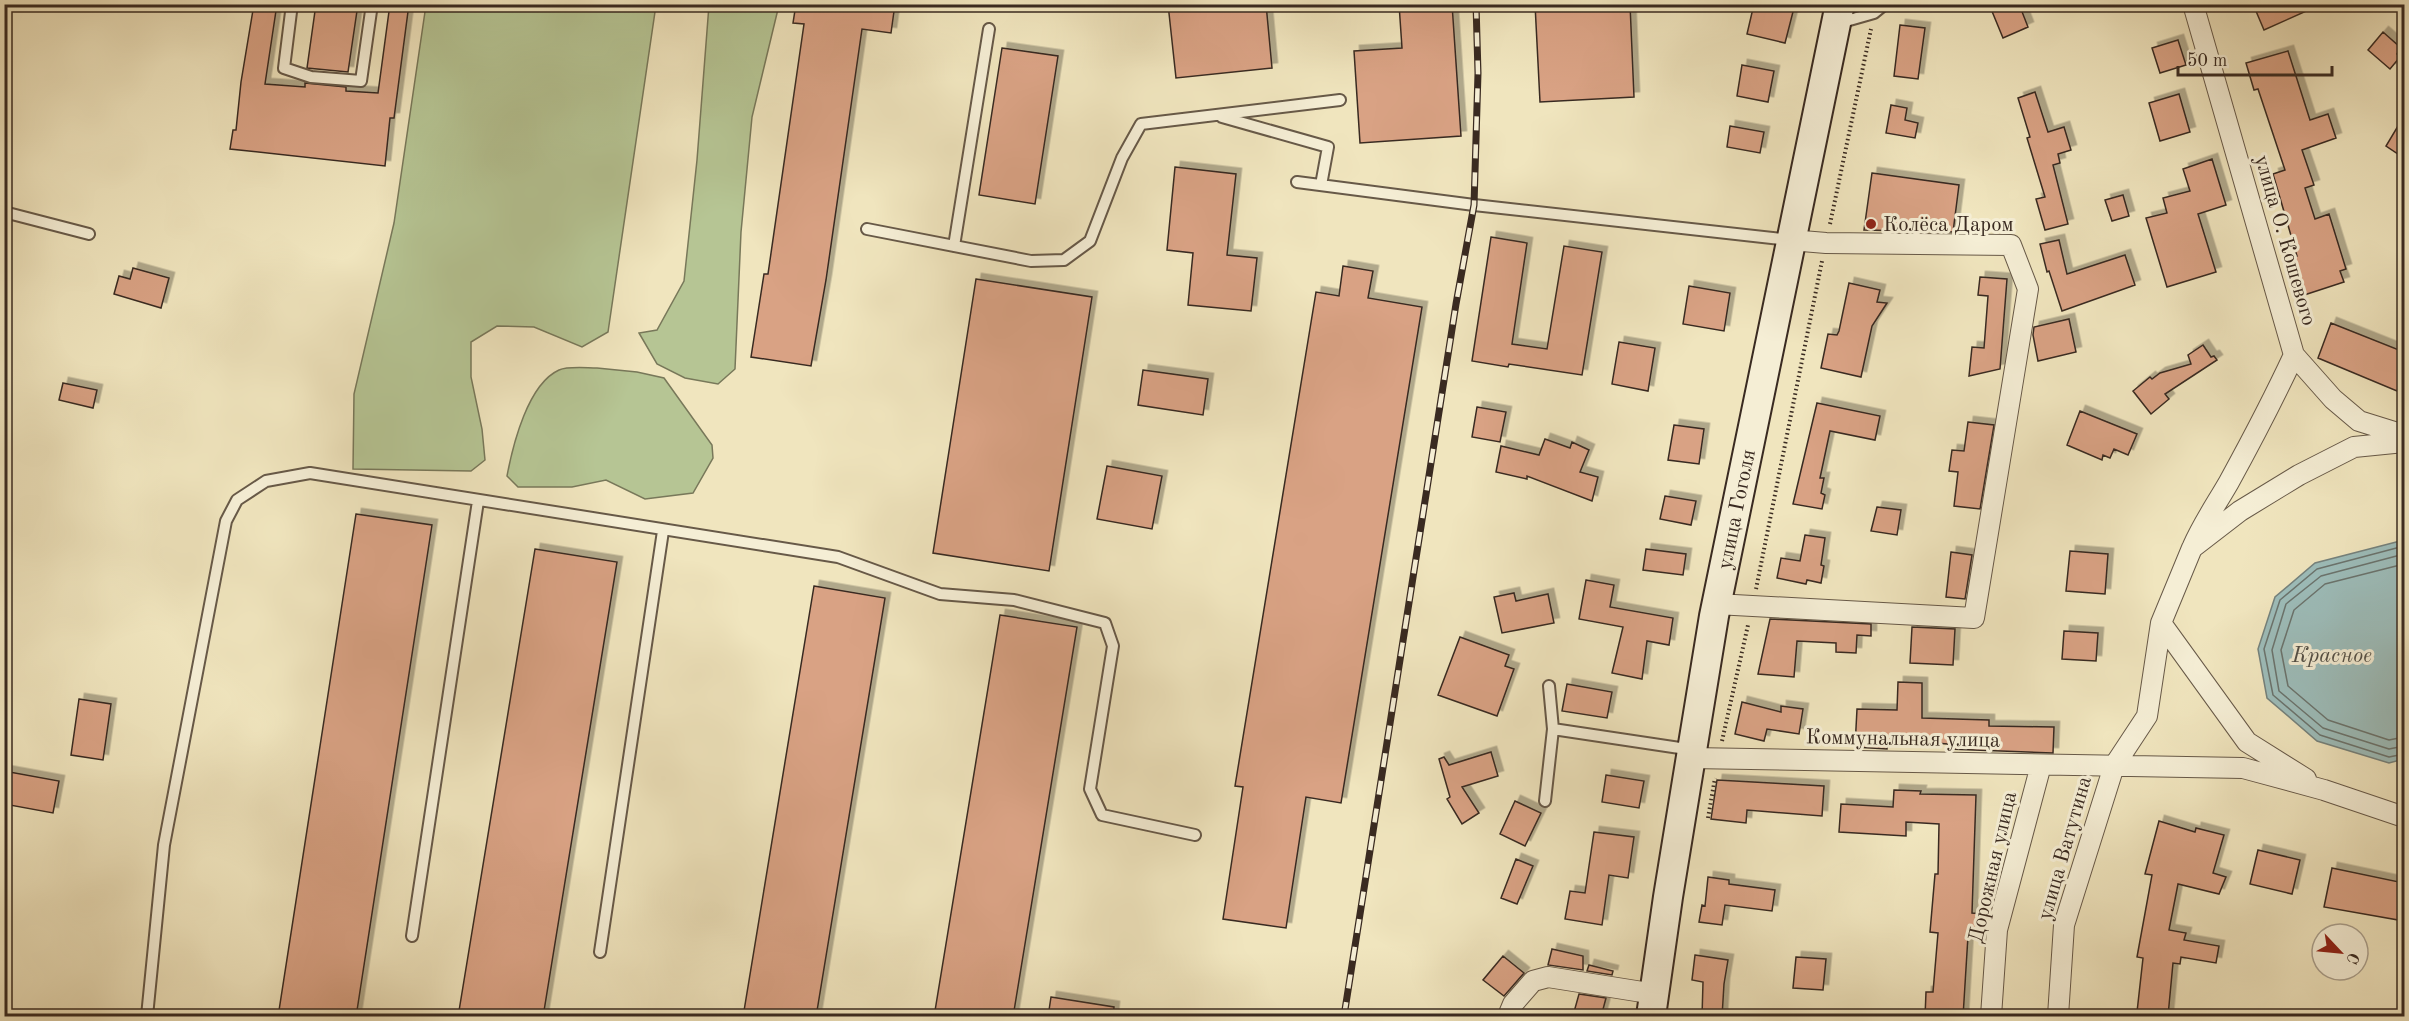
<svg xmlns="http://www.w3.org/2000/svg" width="2409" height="1021" font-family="'Old Standard TT',serif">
  <defs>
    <filter id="shadow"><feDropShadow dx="5.5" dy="-5.5" stdDeviation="0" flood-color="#0004"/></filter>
  </defs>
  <rect width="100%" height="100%" fill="#f0e5be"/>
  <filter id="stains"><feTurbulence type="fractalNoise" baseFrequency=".00333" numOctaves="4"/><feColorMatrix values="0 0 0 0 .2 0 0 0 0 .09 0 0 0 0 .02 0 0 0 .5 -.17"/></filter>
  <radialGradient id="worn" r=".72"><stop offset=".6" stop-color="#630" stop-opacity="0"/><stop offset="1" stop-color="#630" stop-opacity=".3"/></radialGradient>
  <path fill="#b6c594" stroke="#78785a" stroke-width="1.5" d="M571,5L577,10L598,5H656L608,332L582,347L534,327L497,326L471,342V377L482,429L485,460L471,471L353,469L354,394L394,223L426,5Z
    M709,5H779L752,117L741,232L735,369L718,384L685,378L657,364L639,333L657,330L684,281L697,160Z
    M597,368L637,372L664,378L712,445L713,458L693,493L645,499L606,480L572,487H518L507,476C513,444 528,384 559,370C568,366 586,368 597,368Z"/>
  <path fill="#9dbdba" stroke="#75827d" stroke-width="1.5" d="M2404,540V759L2389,763L2317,741L2267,698L2258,649L2275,597L2315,563Z"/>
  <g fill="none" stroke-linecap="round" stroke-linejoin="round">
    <path stroke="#6b746e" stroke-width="1.5" d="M2404,546L2317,569L2280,600L2264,649L2273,695L2320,735L2389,757L2404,754
      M2404,554L2321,576L2286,604L2272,650L2279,691L2323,728L2389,749L2404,746
      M2404,564L2325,584L2294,610L2281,650L2288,686L2328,720L2389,740L2404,737"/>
  </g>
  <path fill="#d9a284" stroke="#392a21" stroke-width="1.5" filter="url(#shadow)" d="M254,4H277L265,84L305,87V83L346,87V91L378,93L390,4H409L394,118H390L385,166L230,149L233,130H236L241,82Z
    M316,4H358L348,72L307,68Z
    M796,4H895L891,33L862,29L826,280L811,366L751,357L764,274H768L804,24L793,23Z
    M1168,4H1266L1272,68L1176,78Z
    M1399,4H1452L1461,136L1360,143L1354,51L1402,48Z
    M1535,4H1630L1634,97L1540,102Z
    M1754,4H1795L1785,43L1747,34Z
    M1989,4H2019L2028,27L2003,38Z
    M2253,4H2322L2264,30Z
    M1900,25L1925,28L1918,79L1894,76Z
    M2383,32L2401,48L2397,54L2400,57L2390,69L2368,50Z
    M2178,40L2186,65L2160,73L2152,48Z
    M1002,48L1058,56L1035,204L979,195Z
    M2288,51L2310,120L2328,114L2336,138L2302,150L2314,185L2305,188L2315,219L2329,214L2346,269L2340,271L2344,282L2295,298L2284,261L2297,256L2273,174L2285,170L2258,89L2254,90L2246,63Z
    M1742,65L1774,71L1768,102L1737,96Z
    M2035,92L2048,132L2064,127L2071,150L2058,154L2060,163L2053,165L2068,224L2045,230L2036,199L2045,197L2027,138L2030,137L2018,98Z
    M2179,94L2190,132L2160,141L2149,103Z
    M1891,105L1907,108L1905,120L1918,123L1915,138L1886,133Z
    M2404,116V158L2386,146Z
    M1730,126L1764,132L1760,153L1727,147Z
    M2212,159L2226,205L2198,214L2216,272L2167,287L2146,218L2167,213L2163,198L2190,191L2183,169Z
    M1175,167L1236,174L1227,255L1257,258L1251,311L1188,305L1193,253L1167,250Z
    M1872,173L1959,185L1953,232L1864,230Z
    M2123,195L2129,216L2112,221L2105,200Z
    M1491,237L1527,243L1512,344L1547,349L1564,246L1602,252L1582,375L1509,364L1508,367L1472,361Z
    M2059,240L2067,274L2125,255L2135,285L2062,311L2049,271L2047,272L2040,244Z
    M1343,266L1373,271L1368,298L1422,307L1341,803L1306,797L1286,928L1223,919L1243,787L1235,786L1316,292L1339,296Z
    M133,268L169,278L161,308L114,294L119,276L130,279Z
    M1980,277L2007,279L2000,369L1969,376L1972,347L1984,348L1988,296L1978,295Z
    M976,279L1092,297L1049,571L933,553Z
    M1849,283L1880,290L1877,302L1887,303L1872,326L1861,377L1821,368L1828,334L1837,335L1839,331Z
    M1689,286L1730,293L1724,331L1683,324Z
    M2069,319L2076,352L2038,361L2033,335L2034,327Z
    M2331,323L2404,352V372L2397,391L2318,358Z
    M1619,342L1655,348L1648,391L1612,384Z
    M2203,345L2211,357L2214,356L2217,360L2165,394L2169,399L2151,414L2133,391L2150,377L2152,379L2160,373L2191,364L2188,355Z
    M1143,370L1208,379L1203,415L1138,405Z
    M63,383L97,390L93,408L59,400Z
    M1817,403L1880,416L1875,440L1830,431L1820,478H1824L1821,493L1825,495L1822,509L1793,504Z
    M1477,407L1506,412L1500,442L1472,437Z
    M2080,411L2137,434L2128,455L2114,449L2110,458L2103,455L2102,460L2067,445Z
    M1968,422L1994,425L1980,509L1954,506L1958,472L1949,471L1952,450L1964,451Z
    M1674,425L1704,429L1699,464L1668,460Z
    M1545,439L1570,448L1572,442L1589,450L1580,472L1598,477L1592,501L1527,476V479L1496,472L1501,446L1539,455Z
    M1107,466L1162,476L1152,529L1097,519Z
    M1665,496L1696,501L1691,525L1660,519Z
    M1877,507L1901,510L1897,535L1871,531Z
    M356,514L432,525L356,1017H278Z
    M1805,535L1825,538L1821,565L1824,566L1821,583L1807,580L1806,584L1777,578L1781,558L1800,561Z
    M535,549L617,562L543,1017H458Z
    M1646,549L1686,554L1683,575L1643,570Z
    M2070,551L2108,554L2105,594L2066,591Z
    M1951,552L1972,555L1965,599L1946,597Z
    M1586,580L1614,585L1610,607L1673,618L1669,645L1647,641L1642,679L1612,673L1623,627L1579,619Z
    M814,586L885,598L816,1017H743Z
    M1514,593L1516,601L1548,594L1554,623L1502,633L1494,597Z
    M1000,615L1077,627L1013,1017H934Z
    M1770,619L1871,624V636L1857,635L1856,653L1836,652V643L1797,641L1794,677L1758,674Z
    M1912,627L1955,629L1953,665L1910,663Z
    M2064,631L2098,633L2096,661L2062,659Z
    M1460,637L1509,655L1505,666L1514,669L1497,716L1438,695Z
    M1898,682L1922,683V718L1989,720V726L2054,727L2053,753L1948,749V744L1887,740V749L1855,747L1857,709L1897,710Z
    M1567,684L1612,692L1607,718L1562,711Z
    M79,699L111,704L103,760L71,755Z
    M1742,702L1781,712V706L1803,709L1799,734L1767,729L1764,741L1735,734Z
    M1491,752L1498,776L1462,787L1479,813L1462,824L1447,799L1450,797L1439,759L1444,757L1449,765Z
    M4,771L59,781L53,813L4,804Z
    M1606,775L1644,781L1639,808L1602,802Z
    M1717,780L1824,786L1822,816L1747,810L1746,823L1711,819Z
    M1894,790L1921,791L1920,794L1976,795L1972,913L1983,914L1982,937L1968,936L1963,1017H1925L1926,992H1933L1938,933L1930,932L1935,874H1938L1939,824L1906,822V836L1839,832L1841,804L1893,807Z
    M1515,801L1541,813L1525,846L1500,834Z
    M2159,821L2195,832L2196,828L2224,835L2213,873L2226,877L2219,894L2178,884L2169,930L2186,933L2184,940L2219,946L2216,963L2181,957L2180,964L2173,963L2168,1016L2137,1012L2143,958L2137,957L2152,875L2145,874Z
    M1594,832L1634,837L1628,878L1609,875L1602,925L1565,919L1570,891L1585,893Z
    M2258,850L2300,860L2292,894L2250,884Z
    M1516,859L1533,866L1517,904L1501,898Z
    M2332,868L2404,883V921L2324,907Z
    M1708,877L1729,880V884L1775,890L1772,911L1725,905L1722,925L1699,922L1702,905L1705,906Z
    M1552,949L1583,956V970L1548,965Z
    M1695,955L1728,960L1724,984L1722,1017H1702L1703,982L1692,980Z
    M1503,956L1524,973L1504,996L1483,980Z
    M1796,957L1826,959L1823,990L1793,988Z
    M1589,965L1613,971L1612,975L1587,971Z
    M1579,994L1606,998L1601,1017H1587L1574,1012Z
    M1051,997L1114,1007L1113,1017H1048Z"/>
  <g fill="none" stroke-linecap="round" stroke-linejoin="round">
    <g stroke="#675948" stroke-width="14">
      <path id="service" d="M292,4L284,68L311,77L361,81L372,4
        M1839,23L1874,13L1885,4
        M1222,117L1328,147L1321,185
        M1297,182L1474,205L1790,240
        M4,212L89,234
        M867,229L1031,261L1064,260L1090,241L1122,158L1141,124L1340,100
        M954,246L989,29
        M1553,729L1693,750
        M1545,801L1553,729L1549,686
        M412,936L478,501
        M600,952L663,531
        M147,1016L164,845L226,521L237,500L266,481L310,473L838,557L940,594L1014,600L1105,623L1113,646L1090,789L1102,815L1195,835"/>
    </g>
    <g stroke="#675948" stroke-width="22">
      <path id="minor" d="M2193,4L2294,355L2333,399L2359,421L2404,435
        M2193,546C2203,523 2217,503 2229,482C2252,440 2274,398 2294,355
        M1716,604L1974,618L2028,289L2011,245L1826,243L1790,240
        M2161,623L2247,742L2306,779
        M1691,758L2243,768L2324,790L2404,817
        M1508,1016L1513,1004L1533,981L1548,977L1655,994
        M1991,1016L1997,930L2041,765
        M2058,1016L2064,925L2114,766L2147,716L2161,623L2192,548L2240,511L2299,475L2354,447L2404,442"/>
    </g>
    <g stroke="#392a21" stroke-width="32">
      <g id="secondary">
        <path id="s1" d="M1651,1016L1668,897L1714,616L1840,4"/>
      </g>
    </g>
    <path stroke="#392a21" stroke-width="4" stroke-dasharray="1.5 3" stroke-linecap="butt" d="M1830,224L1871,29
      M1756,589L1822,261
      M1722,741L1748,625
      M1708,818L1715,778"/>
    <use href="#service" stroke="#f5eed5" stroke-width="10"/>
    <use href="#minor" stroke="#f5eed5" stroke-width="20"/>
    <use href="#secondary" stroke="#f5eed5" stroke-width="28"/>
    <g stroke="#392a21" stroke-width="7">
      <path id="rail" d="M1344,1016L1456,304L1474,205L1478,73L1476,4"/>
    </g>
    <use href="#rail" stroke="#f5eed5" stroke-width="4.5" stroke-dasharray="14" stroke-linecap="butt"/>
  </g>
  <circle fill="#8f2418" stroke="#f5eed5" stroke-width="2" cx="1871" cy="224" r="6"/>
  <g text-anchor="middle" stroke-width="6" stroke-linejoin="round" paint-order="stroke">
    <g font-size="21" fill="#392a21" stroke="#f5eed5" text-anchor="start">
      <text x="1883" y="231">Колёса Даром</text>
    </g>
    <g font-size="21" fill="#392a21" stroke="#f5eed5">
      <text transform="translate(2286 240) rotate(74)" y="7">улица О. Кошевого</text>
      <text dy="7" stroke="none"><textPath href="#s1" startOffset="514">улица Гоголя</textPath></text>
      <text transform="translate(1903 738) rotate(1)" y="7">Коммунальная улица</text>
      <text transform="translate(2064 848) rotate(-74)" y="7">улица Ватутина</text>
      <text transform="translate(1992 867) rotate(-77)" y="7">Дорожная улица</text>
    </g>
    <g font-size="22" font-style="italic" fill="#524f47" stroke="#f5eed5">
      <text x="2332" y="662">Красное</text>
    </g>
  </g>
  <rect width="2409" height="1021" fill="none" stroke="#f0e5be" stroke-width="24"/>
  <rect x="6" y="6" width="2397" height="1009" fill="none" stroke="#392a21" stroke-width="3"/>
  <rect x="12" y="12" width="2385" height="997" fill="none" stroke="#392a21" stroke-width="1.5"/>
  <g transform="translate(2340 952) rotate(116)"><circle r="28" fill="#f5eed5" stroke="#aaa08d" stroke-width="1.5"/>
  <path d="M0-4.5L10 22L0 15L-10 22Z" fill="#8f2418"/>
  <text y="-9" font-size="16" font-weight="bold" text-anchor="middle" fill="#392a21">С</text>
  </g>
  <path d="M2178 66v9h154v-9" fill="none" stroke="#392a21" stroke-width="3"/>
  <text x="2187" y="66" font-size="18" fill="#392a21" stroke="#f5eed5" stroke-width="4.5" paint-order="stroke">50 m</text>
  <rect width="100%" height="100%" filter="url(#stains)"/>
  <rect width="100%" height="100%" fill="url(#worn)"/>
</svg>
